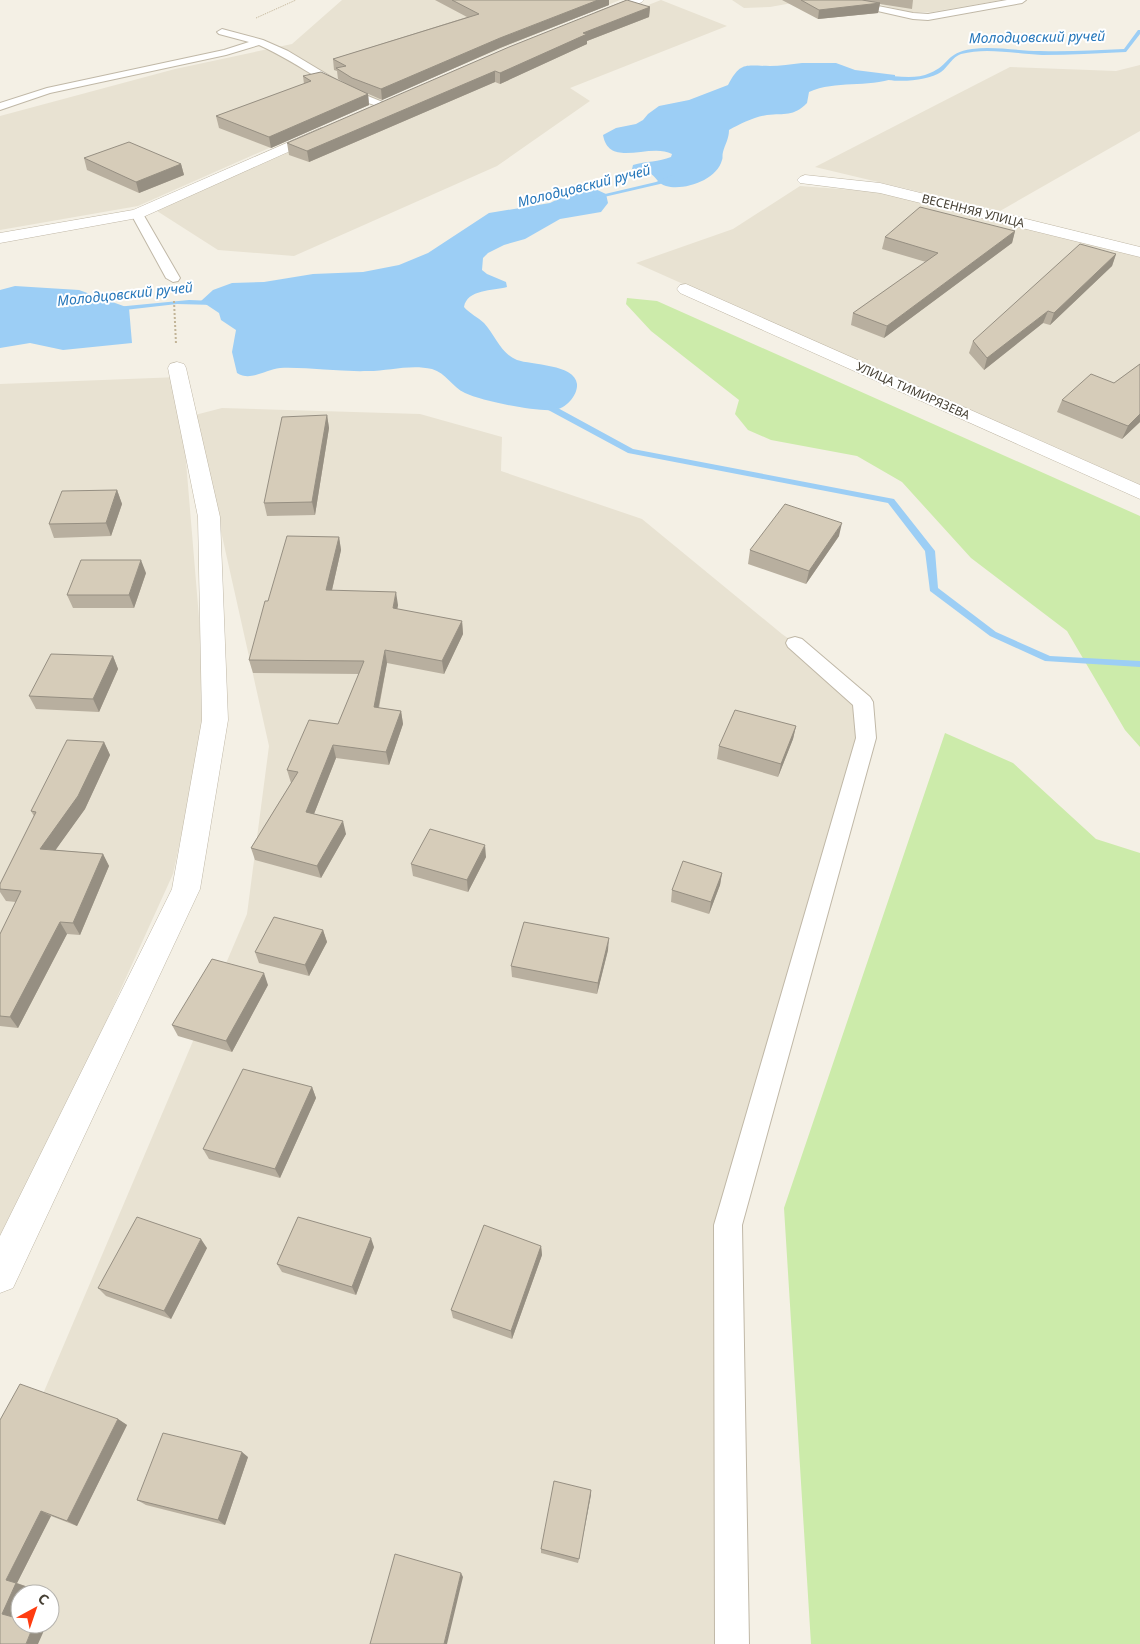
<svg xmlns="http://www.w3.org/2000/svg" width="1140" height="1644" font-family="'Noto Sans',sans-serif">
  <rect width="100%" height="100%" fill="#f4f0e5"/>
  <path fill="#e8e2d2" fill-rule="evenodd" d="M342,0H620L389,95L138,206L0,230V116L175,69L292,44Z
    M661,0L727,26L570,88L590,101L497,166L294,256L218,250L157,211L408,99Z
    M732,0H809L770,7L744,8Z
    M864,0H1001L932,12H908Z
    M1140,65V131L1000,211L815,167L1010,67L1116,71Z
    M800,186L879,192L1140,257V487L636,263L733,229Z
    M179,377L207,714L173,874L55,1134L0,1242V384Z
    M222,408L420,414L502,437L501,471L642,519L782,634L853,684L872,718L728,1225L732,1644H0V1495L247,914L269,746L195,415ZM20,1594H50V1624H20Z"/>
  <path fill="#ccebaa" d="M627,298L657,301L1140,516V747L1125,730L1067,631L971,558L902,482L857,456L771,440L748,430L735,414L739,400L651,331L626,304Z
    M945,733L1013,763L1096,839L1140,853V1644H811L784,1208Z"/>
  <path fill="#9ccef5" d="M802,63H836L855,70L895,75V78C867,88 836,80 809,92L807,103C793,117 785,113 767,115C754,117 740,124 729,130C729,139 725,144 723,152C722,155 723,158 722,160C717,180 684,191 666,186C658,184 657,178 651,174C646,171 638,170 632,169L633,165C646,161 659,162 671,157L672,154C650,142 609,169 603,135L616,128L636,124L643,120L648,114L659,106L689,100L728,85C741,61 745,66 770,66C780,66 791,64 802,63Z
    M591,187L606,194L608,203L601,212L560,219L525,239L504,245L488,253L483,258L482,270L487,274L506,282L507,287C493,291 467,289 464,307C470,314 478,317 484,323C495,335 501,354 517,360C531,365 575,364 577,384C578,395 566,409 554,410C536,412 482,401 465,393C452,387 446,373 432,369C410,364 389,371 368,371C339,372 309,367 280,368C266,369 251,382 237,373L232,352L236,330L221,320L219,313L201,301L213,290L232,283L264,282L313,274L363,272L399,265L428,253L489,213L550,203L580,188Z
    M15,286L79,290L129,308L132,343L63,350L30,343L0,348V290Z"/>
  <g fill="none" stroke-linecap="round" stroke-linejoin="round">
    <path fill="#9ccef5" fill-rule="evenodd" d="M1138,30H1140V34L1126,52C1098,53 1070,55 1042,55C1015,54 987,47 961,54C952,57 949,66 941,72C928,81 893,84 878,77L881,75C897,76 915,80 930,73C950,65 945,53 972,49C994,46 1018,51 1040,51C1068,52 1096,50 1124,49Z
      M672,175L675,177L674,178L660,184L591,200L588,198L656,182Z
      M189,300L214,301L218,303L214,305L177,304L116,311L112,309L116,307Z
      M539,401H545L633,449L894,499L935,551L938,588L996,632L1050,656L1140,661V667L1045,661L990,636L930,591L925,551L888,503L628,453L539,405Z"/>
    <g stroke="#c0b8a7" stroke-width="2">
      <path id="lane" d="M848,0L913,13L928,14L1007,0H1026L1022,3L928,20L913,19L851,5L847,2Z
        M222,29L263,40L288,51L353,90L390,105L385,108C339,97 302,64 259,45L226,55L50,93L0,110V103L47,88L224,50L249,42L219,34L217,32Z
        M137,210L143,214L180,278L178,281L173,282L166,278L131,214Z
        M795,637L802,639L870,697L873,702L876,738L742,1225L749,1644H715L714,1225L856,738L853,705L788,647L786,643L788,639Z"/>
    </g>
    <g stroke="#c0b8a7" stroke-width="1">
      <path id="street" d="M628,0H644L642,2L603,19L599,20L593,16L595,13Z
        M321,128L326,129L328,132L326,135L143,217L0,243V233L133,210Z
        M805,175L880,183L1140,247V257L880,193L800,183L797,180L800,177Z
        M686,284L1140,485V499L680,293L677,289L680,285Z
        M177,362L184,364L186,368L220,517L228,720L200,889L13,1288L0,1293V1236L172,889L202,720L198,517L168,368L170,364Z"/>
    </g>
    <path stroke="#c2b497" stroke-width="1" stroke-dasharray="1 1" stroke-linecap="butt" d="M256,18L296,0"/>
    <path stroke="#c2b497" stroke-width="2" stroke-dasharray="2 2" stroke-linecap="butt" d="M174,301L176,344"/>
    <use href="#lane" fill="#fff" fill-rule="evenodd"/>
    <use href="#street" fill="#fff" fill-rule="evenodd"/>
  </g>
  <path fill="#b8af9f" d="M435,0H609V5L500,48L382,100L364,92L368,94L369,105L271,148L219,128L216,116L304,84L303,76L348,85L338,79L337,71L334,70L333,59L467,17Z
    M782,0H913L912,9L880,4L878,13L818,19Z
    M650,7L649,17L587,41V44L500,84L495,82L309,162L289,155L287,143Z
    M84,158L181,164L184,175L139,193L87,170Z
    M1015,231L1012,243L884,338L851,325L853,313L926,262L882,249L885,237Z
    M1116,254L1112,266L1050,325L1043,323L984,370L969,353L973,341Z
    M1140,364V422L1122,439L1057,412L1062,400L1114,383Z
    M327,415L329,428L315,515L267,516L264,503Z
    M117,490L122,504L111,536L54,538L49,524Z
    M839,536L806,584L748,564L750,550Z
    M339,537L341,550L332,590L398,605L397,609L462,621L463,634L444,674L387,663L379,708L401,711L403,724L389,765L336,758L314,814L346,834L321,878L255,860L251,848L291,783L287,770L338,724L359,674L253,673L249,660L268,601Z
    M146,573L134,608H73L67,595Z
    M113,656L118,669L99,712L36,709L29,696Z
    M796,726L793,739L778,777L717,759L719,746Z
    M104,742L110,755L85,809L55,850L103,854L109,866L80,935L67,934L18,1028L0,1026V934L16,902L6,901L0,892V884L34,816L31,811Z
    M486,857L468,892L413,876L411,864Z
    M722,873L720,885L709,914L671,902L672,890Z
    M323,930L327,942L309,976L259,963L255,952Z
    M608,950L597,994L512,977L511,966Z
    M268,985L232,1052L178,1036L172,1025Z
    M312,1087L316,1098L280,1178L209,1159L203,1149Z
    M541,1246L542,1255L512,1339L453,1318L451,1310Z
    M374,1247L356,1295L282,1272L277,1264Z
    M207,1248L171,1319L106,1296L98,1288Z
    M118,1419L127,1425L77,1526L51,1516L17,1583L28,1587L14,1617L20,1624H38L46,1626L0,1644V1420Z
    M248,1457L225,1525L146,1505L137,1500Z
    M591,1490L578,1563L541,1553V1549Z"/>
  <path fill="#968f82" d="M598,0H609V5L500,48L382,100L381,89L500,38Z
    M880,3L878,13L818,19L819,10Z
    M650,7L649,17L587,41V44L500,84V73L583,33Z
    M495,71V82L309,162L307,151Z
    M368,94L369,105L271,148L269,137Z
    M181,164L184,175L139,193L136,182Z
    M1015,231L1012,243L884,338L887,326Z
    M1116,254L1112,266L1050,325L1054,313Z
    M1048,311L1043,323L984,370L987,358Z
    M1140,414V422L1122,439L1128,426Z
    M327,415L329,428L315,515L312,502Z
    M117,490L122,504L111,536L106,523Z
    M842,523L839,536L806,584L809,571Z
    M339,537L341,550L329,603L326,590Z
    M141,560L146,573L134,608L129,595Z
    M396,592L398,605L395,621L393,608Z
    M462,621L463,634L444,674L442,661Z
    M385,650L387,663L376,720L374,707Z
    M113,656L118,669L99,712L93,699Z
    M401,711L403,724L389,765L386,752Z
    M796,726L793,739L778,777L781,764Z
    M104,742L110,755L85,809L47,862L40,849Z
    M333,745L336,758L310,824L306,812Z
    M343,821L346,834L321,878L317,866Z
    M485,845L486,857L468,892L467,880Z
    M103,854L109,866L80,935L73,923Z
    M722,873L720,885L709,914L711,902Z
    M60,922L67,934L18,1028L10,1017Z
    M323,930L327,942L309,976L305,965Z
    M609,938L608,950L597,994L598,983Z
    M264,973L268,985L232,1052L226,1041Z
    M312,1087L316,1098L280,1178L275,1169Z
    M371,1238L374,1247L356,1295L352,1287Z
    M201,1239L207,1248L171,1319L164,1311Z
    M541,1246L542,1255L512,1339L511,1331Z
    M118,1419L127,1425L77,1526L67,1521Z
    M242,1452L248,1457L225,1525L218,1520Z
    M591,1490V1495L578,1563L579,1559Z
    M41,1511L51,1516L17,1583L6,1580Z
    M461,1573L463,1577L447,1644H444Z
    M16,1583L28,1587L24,1594H20V1603L14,1617L20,1619L2,1614Z
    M34,1624H38L46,1626L38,1644H26Z"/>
  <path fill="#d6ccb9" stroke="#968f82" d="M452,0H598L500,38L381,89L352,78L336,68L346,66L333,59L479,14Z
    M627,0L650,7L583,33L587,34L500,73L495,71L307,151L287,143L509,47Z
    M801,0H862L880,3L819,10Z
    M321,72L368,94L269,137L216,116L311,81L303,76Z
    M129,142L181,164L136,182L84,158Z
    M920,207L1015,231L887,326L853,313L938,253L885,237Z
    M1080,244L1116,254L1054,313L1048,311L987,358L973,341Z
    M1140,364V414L1128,426L1062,400L1091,374L1114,383Z
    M327,415L312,502L264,503L282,417Z
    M117,490L106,523L49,524L62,491Z
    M785,504L842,523L809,571L750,550Z
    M287,536L339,537L326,590L396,592L393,608L462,621L442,661L385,650L374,707L401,711L386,752L333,745L306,812L343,821L317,866L251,848L298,772L287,770L309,720L338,724L364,661L249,660L265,601H268Z
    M81,560H141L129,595H67Z
    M51,654L113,656L93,699L29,696Z
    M735,710L796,726L781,764L719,746Z
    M67,740L104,742L78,796L40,849L103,854L73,923L60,922L10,1017L0,1016V934L21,891L0,889V884L36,812L31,811Z
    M430,829L485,845L467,880L411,864Z
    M683,861L722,873L711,902L672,890Z
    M274,917L323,930L305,965L255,952Z
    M524,922L609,938L598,983L511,966Z
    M212,959L264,973L226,1041L172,1025Z
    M243,1069L312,1087L275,1169L203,1149Z
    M137,1217L201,1239L164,1311L98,1288Z
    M298,1217L371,1238L352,1287L277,1264Z
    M484,1225L541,1246L511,1331L451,1310Z
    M20,1384L118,1419L67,1521L41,1511L6,1580L16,1583L2,1614L20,1619V1624H34L26,1644H0V1420Z
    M163,1433L242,1452L218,1520L137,1500Z
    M554,1481L591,1490L579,1559L541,1549Z
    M395,1554L461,1573L444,1644H370Z"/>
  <g text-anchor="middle" stroke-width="4" stroke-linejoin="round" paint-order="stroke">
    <g font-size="12" fill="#464034" stroke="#fff">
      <text transform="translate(973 211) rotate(14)" y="4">ВЕСЕННЯЯ УЛИЦА</text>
      <text transform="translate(913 391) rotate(24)" y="4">УЛИЦА ТИМИРЯЗЕВА</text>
    </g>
    <g font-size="14" font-style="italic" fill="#2677ba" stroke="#fff">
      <text transform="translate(1037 37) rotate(-1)" y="5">Молодцовский ручей</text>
      <text transform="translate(584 186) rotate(-14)" y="5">Молодцовский ручей</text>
      <text transform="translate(125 294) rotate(-6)" y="5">Молодцовский ручей</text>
    </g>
  </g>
  <g transform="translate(35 1609) rotate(40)"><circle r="24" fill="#ffffff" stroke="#b5b3ae"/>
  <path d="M0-4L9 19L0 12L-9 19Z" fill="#ff3c10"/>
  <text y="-8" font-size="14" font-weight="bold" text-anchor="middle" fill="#464034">С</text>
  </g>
</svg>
